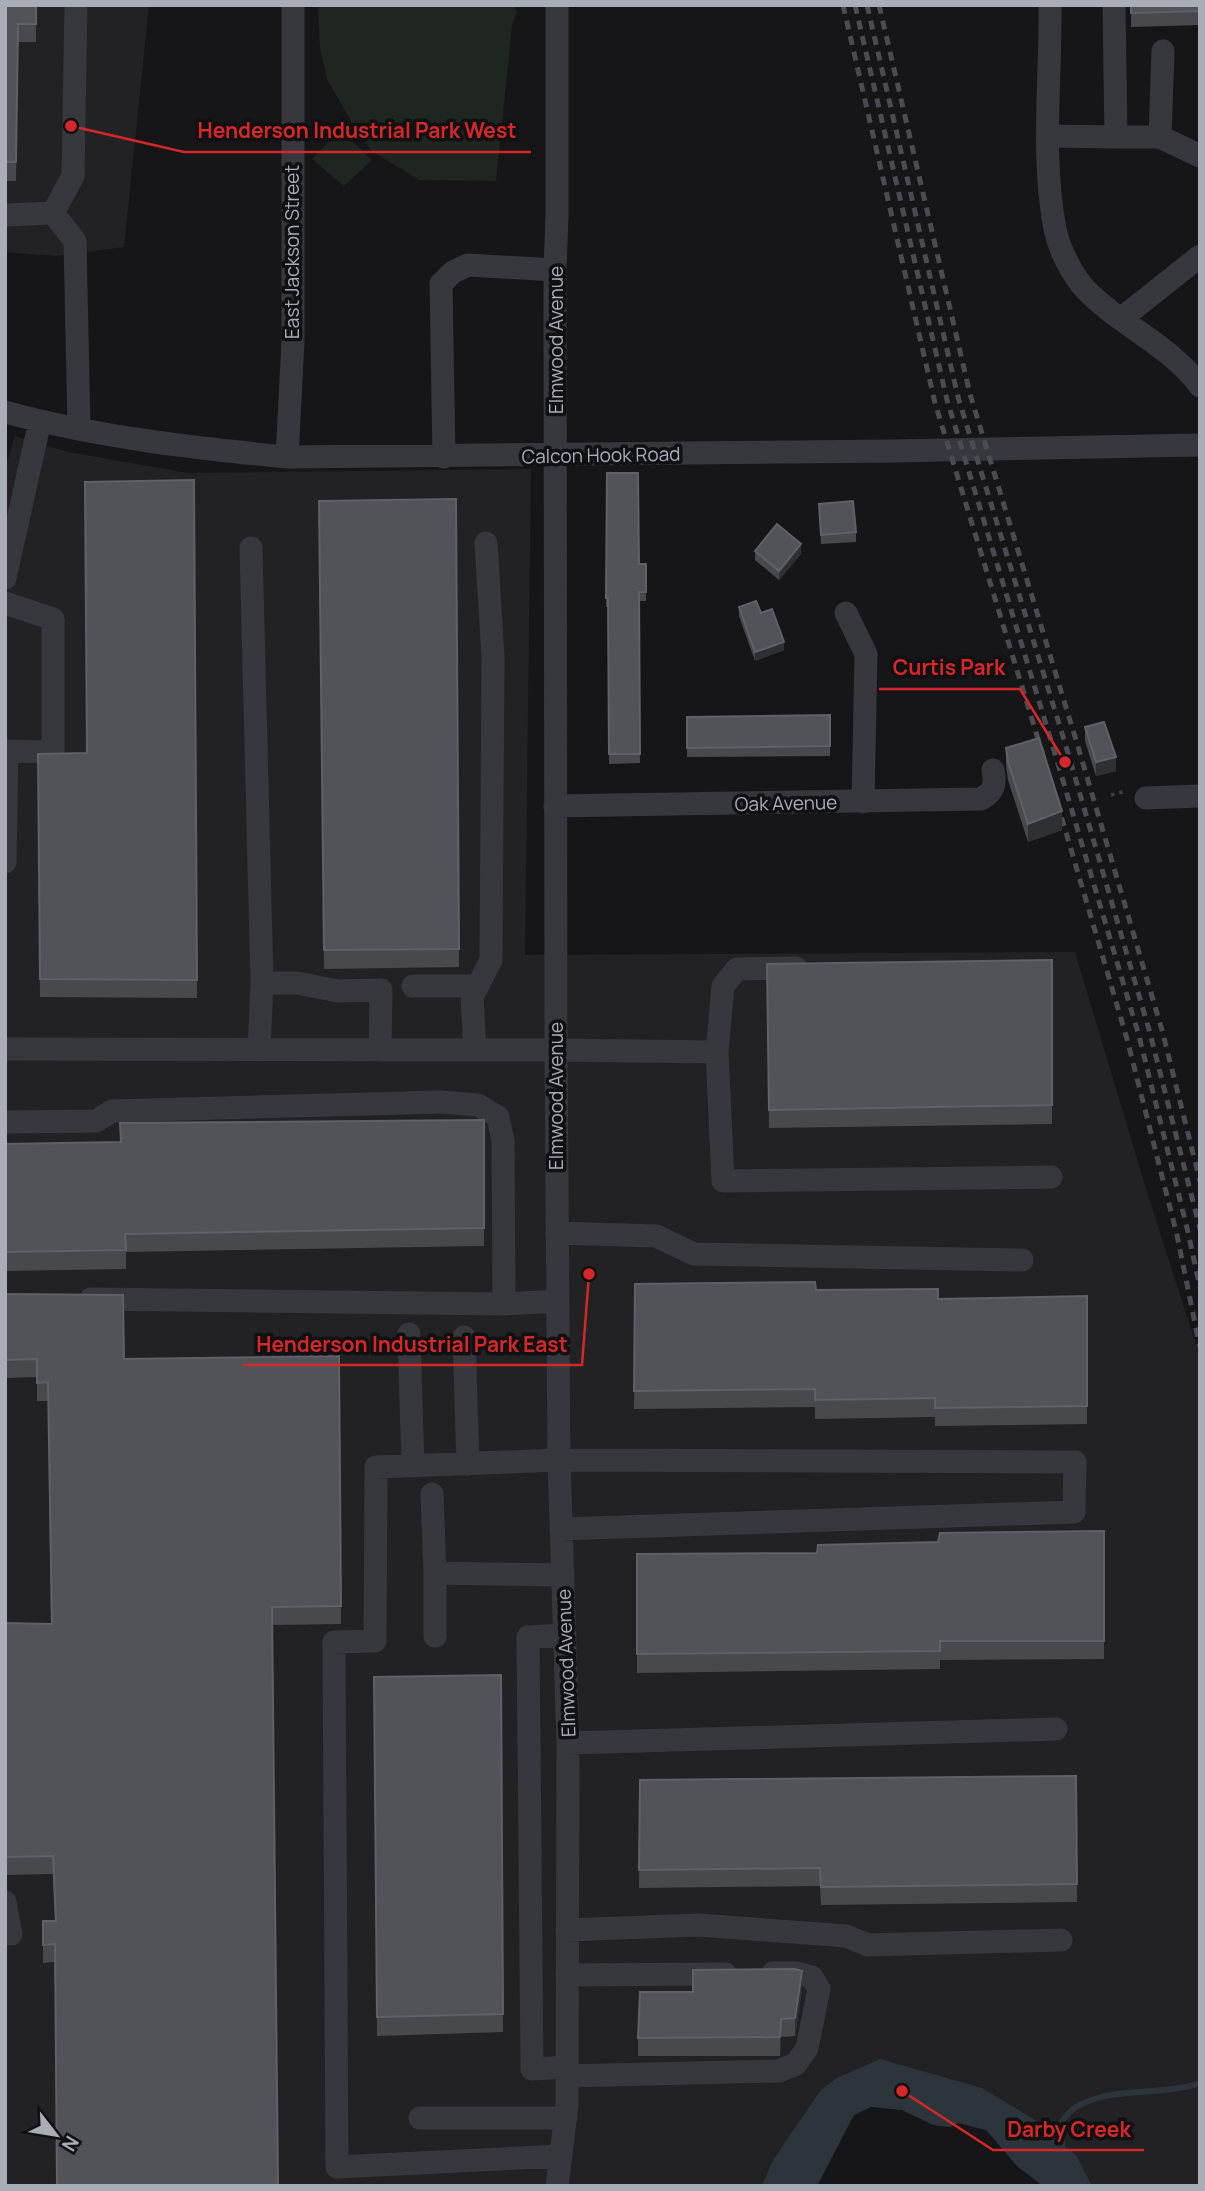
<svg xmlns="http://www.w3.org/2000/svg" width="1205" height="2191" font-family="Manrope,sans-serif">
  <rect width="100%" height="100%" fill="#161618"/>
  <path fill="#222225" d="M5,5H149L124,247L55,256L5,252Z
    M15,436L68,452L188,473L531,469L525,955L1075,952L1147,1192L1200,1357V2186H1062L992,2123L841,2096L788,2186H5V468Z"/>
  <path fill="#1e261f" d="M318,5H513L517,12L512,26L496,181L419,180L372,151L355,128L327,79L320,48Z
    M340,130L372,160L344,186L312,159Z"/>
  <path fill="#2c353c" d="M880,2059L982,2088L1065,2138V2147L1076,2155L1092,2186H1043L1018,2167L986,2130L958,2123L951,2127L933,2125L902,2110L871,2107L854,2115L817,2186H762L773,2160L820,2091L837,2078Z"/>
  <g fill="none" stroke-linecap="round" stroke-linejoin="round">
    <path stroke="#2c353c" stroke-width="6" d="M1051,2136C1058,2128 1066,2113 1076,2107C1114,2085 1160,2097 1200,2083"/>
    <path stroke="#3d3f44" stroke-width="3.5" stroke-dasharray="3.5 5" stroke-linecap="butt" d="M1111,795L1126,791"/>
    <path stroke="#37383d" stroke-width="23" d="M1050,5C1051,79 1041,156 1055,229C1059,249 1072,275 1086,290C1121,326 1170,345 1200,386
      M1049,136L1116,137L1114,5
      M1116,137H1160L1200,156
      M1160,137L1163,51
      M53,213L75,241L79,428
      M5,215L53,213L73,176L76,5
      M1122,318L1200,256
      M5,412C97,437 193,448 287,457L894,451L1200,445
      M287,457L293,341V5
      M444,457L441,284L453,272L468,265L555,270
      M251,548L262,983L259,1050
      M5,578L40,421
      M5,603L53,619V752L5,751
      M846,613L866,654L863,802
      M1146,798L1200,796
      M555,806L981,799C994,792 996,784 993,770
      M5,862L7,752
      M262,983H297L338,991L381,990L380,1050
      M413,986H478
      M5,1049L556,1050L717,1052L723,1181L1051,1177
      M475,1050L472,997L491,960L493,657L486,543
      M717,1052L723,986L737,969L796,968
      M5,1122L96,1121L112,1111L441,1102L478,1105L498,1117L503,1141L504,1304L558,1301
      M557,1233L656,1236L694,1254L1022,1260
      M91,1299L504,1304
      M409,1334L413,1466
      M464,1337L468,1464
      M432,1494L435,1573
      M565,1635L528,1637L532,2069L567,2067
      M435,1636V1573L563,1575
      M568,1743L1056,1729
      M5,1902L11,1934
      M567,1930L699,1925L846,1936L868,1945L1061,1940
      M567,1975L725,1974
      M567,2076L779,2071L796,2064L807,2048L819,1989L812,1977L797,1973H773
      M420,2118H566
      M561,2156L337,2167L334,1642L375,1641L376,1467L559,1460L1075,1462L1074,1512L561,1529
      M557,2186L567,2105L568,1743L559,1460L556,1050L555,270L557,215V5"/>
    <path stroke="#4a4c52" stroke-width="5" stroke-dasharray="9 7" stroke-linecap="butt" d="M843,5L935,403L1043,755
      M855,5L947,400L1053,747L1139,1036L1188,1232L1200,1288
      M867,5L958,397L1065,743L1150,1033L1200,1229
      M879,5L970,394L1076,740L1162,1030L1200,1181
      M1057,802L1127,1039L1177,1235L1200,1348"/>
  </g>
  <path fill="#47494d" d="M5,5H36V42H18L16,181H5Z
    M1131,5H1200V25L1131,27Z
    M607,473L639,564H646V601H639L640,763L609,764L608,607H606Z
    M194,480L197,998L40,997L38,754L87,753Z
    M456,499L459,967L324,969L319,501Z
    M819,504L856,532V542L821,544Z
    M755,551L801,554L779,580L755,560Z
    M739,607L761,613L784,650L755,661L739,616Z
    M830,715V756L687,757V717Z
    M1085,727L1116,771L1096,776L1085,741Z
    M1006,748L1062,830L1028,842L1008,780L1006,766Z
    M1052,960V1124L769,1128L767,964Z
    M484,1120V1246L126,1252V1269L5,1271V1144L120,1142V1123Z
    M635,1284L816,1290L938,1299L1087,1296V1424L935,1426V1417L815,1419V1407L634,1409Z
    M5,1294L124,1359L339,1356L341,1624L273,1625L55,1962L43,1963V1921H55L53,1874L5,1875V1623L51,1624L48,1401H37V1377L5,1378Z
    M1104,1531V1659L940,1660V1669L637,1673V1554L817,1553L938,1542Z
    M501,1675L503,2032L377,2036L374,1677Z
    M1076,1776L1077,1902L821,1905L820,1886L639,1888L640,1780Z
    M802,1989L795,2036L781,2037L780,2056H638V2038L693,1992Z"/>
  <path fill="#2f3033" d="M801,544V554L779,580V571Z
    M784,642V650L755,661V652Z
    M1116,757V771L1096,776V762Z
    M1062,811V830L1028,842V824Z
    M802,1971V1989L795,2036V2018Z
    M781,2019V2037L780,2056V2037Z"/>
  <path fill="#525359" stroke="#5f6168" stroke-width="2" d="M5,5H36V24H18L16,162H5Z
    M1131,5H1200V11L1131,13Z
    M607,473H638L639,564H646V592H639L640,754H609L608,598H606Z
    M194,480L197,980L40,979L38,754L87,753L85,482Z
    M456,499L459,949L324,950L319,501Z
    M853,501L856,532L821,535L819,504Z
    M777,524L801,544L779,571L755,551Z
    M756,601L761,613L772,609L784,642L755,652L739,607Z
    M830,715V746L687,748V717Z
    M1104,722L1116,757L1096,762L1085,727Z
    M1039,738L1062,811L1028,824L1008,762L1006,748Z
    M1052,960V1105L769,1110L767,964Z
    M484,1120V1228L125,1234L126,1250L5,1252V1144L121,1142L120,1123Z
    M815,1282L816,1290L938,1289V1299L1087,1296V1406L935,1408V1398L815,1400V1389L634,1391L635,1284Z
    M5,1294L123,1295L124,1359L339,1356L341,1606L272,1607L278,2186H57L55,1944L43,1945V1921H56L53,1856L5,1857V1623L52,1624L48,1382L37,1383V1359L5,1360Z
    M1104,1531V1641H940V1651L637,1654V1554L817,1553L818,1545L938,1542L940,1533Z
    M501,1675L503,2014L377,2017L374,1677Z
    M1076,1776L1077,1884L821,1887L820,1868L639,1870L640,1780Z
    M795,1969L802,1971L795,2018L781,2019L780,2037L638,2038L640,1992H693V1970Z"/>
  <g text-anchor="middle" stroke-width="7" stroke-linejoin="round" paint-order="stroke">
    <g font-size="19" fill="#a8adb8" stroke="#111113">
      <text transform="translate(292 252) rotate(-90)" y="7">East Jackson Street</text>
      <text transform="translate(556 340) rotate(-90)" y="7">Elmwood Avenue</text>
      <text transform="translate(601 455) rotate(-1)" y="7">Calcon Hook Road</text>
      <text transform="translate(786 803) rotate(-1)" y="7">Oak Avenue</text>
      <text transform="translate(556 1096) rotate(-90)" y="7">Elmwood Avenue</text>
      <text transform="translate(566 1663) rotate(-92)" y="7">Elmwood Avenue</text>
    </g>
  </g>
  <path fill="none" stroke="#d62828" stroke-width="2.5" d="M71 126L184 152H531M1065 762L1020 689H879M589 1274L582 1365H243M902 2091L993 2150H1144"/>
  <g fill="#d62828" stroke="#111113" stroke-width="2.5">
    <circle cx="71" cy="126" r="7"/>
    <circle cx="1065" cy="762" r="7"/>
    <circle cx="589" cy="1274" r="7"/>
    <circle cx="902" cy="2091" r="7"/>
  </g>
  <g font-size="21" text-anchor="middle" font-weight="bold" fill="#d62828" stroke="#111113" stroke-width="7" stroke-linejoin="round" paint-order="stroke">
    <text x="357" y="138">Henderson Industrial Park West</text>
    <text x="949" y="675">Curtis Park</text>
    <text x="412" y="1352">Henderson Industrial Park East</text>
    <text x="1069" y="2137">Darby Creek</text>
  </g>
  <rect width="1205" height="2191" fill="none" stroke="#a8adb8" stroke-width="14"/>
  <g transform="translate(56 2135) rotate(121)" stroke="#111113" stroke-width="5" paint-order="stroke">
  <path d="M0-5L12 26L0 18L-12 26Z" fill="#a8adb8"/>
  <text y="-10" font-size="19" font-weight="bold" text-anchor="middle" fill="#a8adb8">N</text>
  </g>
</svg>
